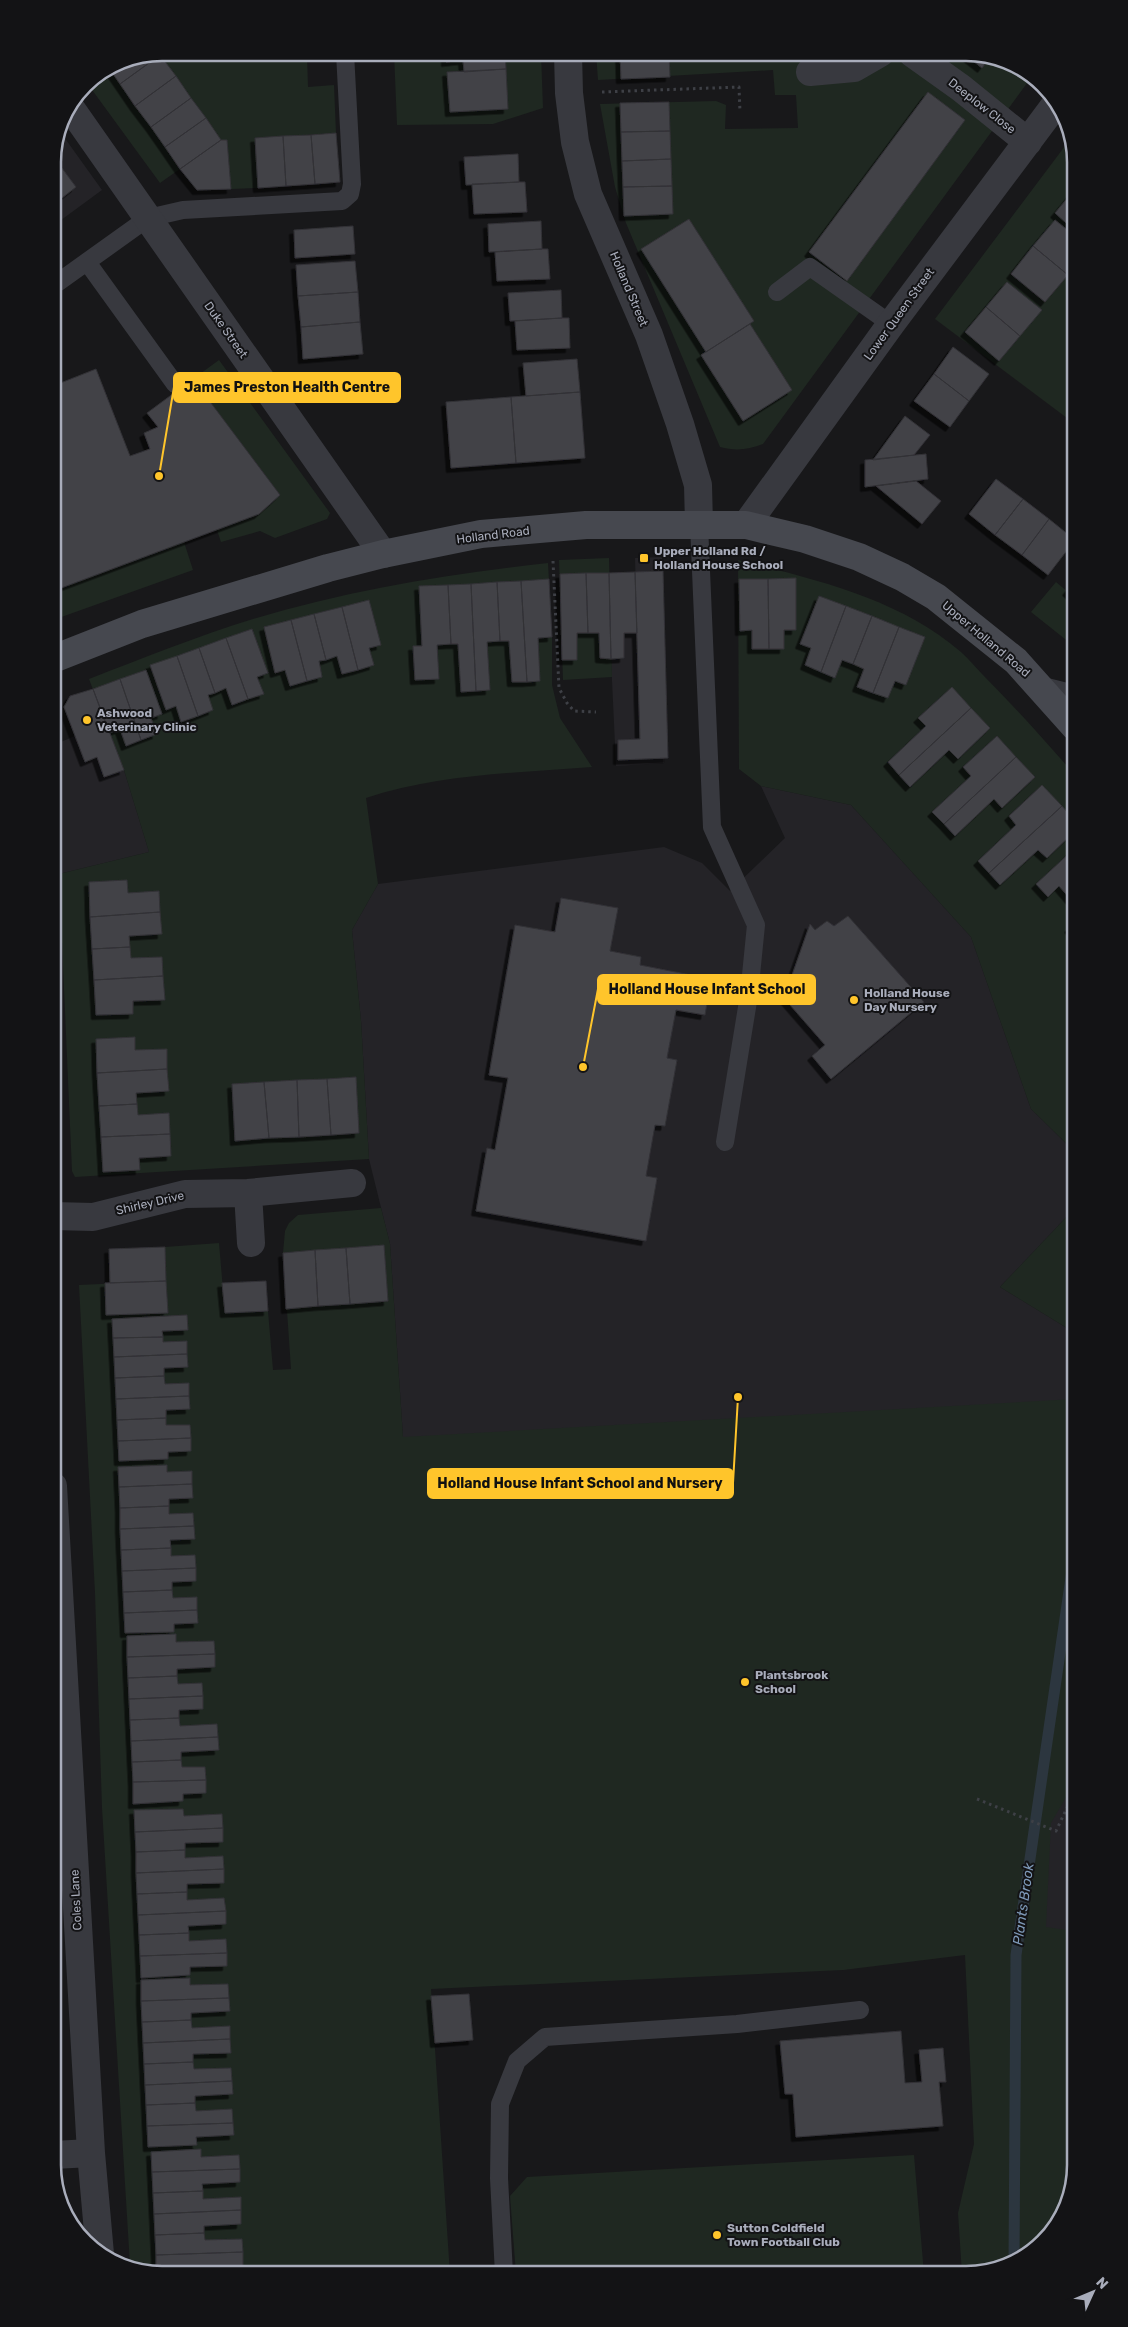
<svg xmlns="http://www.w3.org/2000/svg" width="1128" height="2327" font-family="Rubik,sans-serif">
  <defs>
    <filter id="shadow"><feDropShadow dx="-4.5" dy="4.5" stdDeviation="0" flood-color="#0009"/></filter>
  </defs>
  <rect width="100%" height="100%" fill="#18181a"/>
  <path fill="#242327" d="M59,130L102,190L53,226V155Z
    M662,557L668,758H664V763L616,766L611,659L624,658V633L637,632L635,558Z
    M93,689L124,770L149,852L59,874L56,744L75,736L70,696Z
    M761,786L851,805L971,937L1031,1109L1075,1152V1208L1000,1287L1075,1333V2165L1057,2226L1046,1928L843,1970L403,1437L390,1244L369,1159L361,1021L352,930L378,884L664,847L702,863L730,891L785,838Z"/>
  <path fill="#1f2821" d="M162,53H311L307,55L308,87L334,85L336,133L255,138L258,188L231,189L226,140H221L160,183L87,83L120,61Z
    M394,53H541L543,108L493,124L397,125Z
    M596,53H974L1033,75L763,444C748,450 735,451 720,447L626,223L615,187L600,104L716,101L726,105L725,129L798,128L796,95H775L773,70L598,80Z
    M1071,138L1075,162V424L935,319Z
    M219,360L330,513L327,519L275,538L260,531L221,542L217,530L259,514L280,495L193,379Z
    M184,542L193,570L53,620V591Z
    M609,558L612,677L563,680L559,560Z
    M738,560C816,580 898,598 961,652C969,659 975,667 982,674C1015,707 1045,741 1075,775V1152L1031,1109L971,937L851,805L761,786L739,769Z
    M548,563L552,637V685L560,718L592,767C515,773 439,774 366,798L378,884L352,930L361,1021L369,1159L75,1177L72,1171L59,874L149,852L124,770L89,679C143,658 198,636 253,619C349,590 448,574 548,563Z
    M1056,582L1075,598V647L1031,612Z
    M381,1208L390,1244L403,1437L1075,1399V1782L1051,1823L1046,1927L1066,1930L1071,2181L1057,2226L1008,2266L962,2274L958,2213L974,2144L965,1955L843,1970L431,1989L450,2274H155L130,2265L102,1808L95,1593L79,1285L166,1281L165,1247L219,1243L225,1313L268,1311L273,1370L291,1369L283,1253L285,1231L289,1223L298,1215Z
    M1075,1208V1333L1000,1287Z
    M914,2155L924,2274H516L510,2196L527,2177Z"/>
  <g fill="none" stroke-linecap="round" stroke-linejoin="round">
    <path stroke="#2c363f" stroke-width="11" d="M1014,2261L1016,1955L1075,1550"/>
  </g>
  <path fill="#424247" stroke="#323136" filter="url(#shadow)" d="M159,53L160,55L120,84L109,68L120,61Z
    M446,53H505L506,69L464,72L463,60L446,62Z
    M620,53H669L670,77L621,79Z
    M963,53H974L989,59L982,68Z
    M160,55L176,76L135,106L120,84Z
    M506,69L508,109L450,112L447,72Z
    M176,76L191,98L151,127L135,106Z
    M928,92L965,120L847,281L809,252Z
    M191,98L206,118L165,147L151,127Z
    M669,102L670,131L621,132L620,103Z
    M206,118L221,140L180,169L165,147Z
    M670,131L671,159L622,161L621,132Z
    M336,133L340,182L315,184L311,135Z
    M311,135L315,184L286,186L283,136Z
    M283,136L286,186L258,188L255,138Z
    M221,140H227L231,189L197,190L180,169Z
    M518,154L519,182L466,185L464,157Z
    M53,156L76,187L53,205Z
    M671,159L672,186L623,187L622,161Z
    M519,182H525L527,212L474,214L472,184Z
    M672,186L673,214L624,216L623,187Z
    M1075,189V231L1055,213Z
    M689,219L754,321L706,352L641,249Z
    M1055,220L1075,236V265L1068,275L1033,246Z
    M541,221L542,249L489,252L488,224Z
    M353,226L355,254L295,258L294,230Z
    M1033,246L1068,275L1045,302L1011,274Z
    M542,249H548L550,279L497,281L495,252Z
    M355,261L358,292L298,296L296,265Z
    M1007,282L1042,310L1020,336L986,307Z
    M561,290L562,318L510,321L508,293Z
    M358,292L360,322L301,327L298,296Z
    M986,307L1020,336L999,361L965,332Z
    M562,318H569L570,348L517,350L515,321Z
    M360,322L363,354L303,359L301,327Z
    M750,324L792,390L743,421L701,355Z
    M953,347L989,374L969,401L934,374Z
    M577,359L580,392L526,396L523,363Z
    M96,369L130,456L150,449L144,433L158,427L147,413L193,379L280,495L259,514L53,591V386Z
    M934,374L969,401L950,427L914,401Z
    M580,392L585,458L516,463L511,397Z
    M511,397L516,463L451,468L446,402Z
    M905,416L930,435L914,455L873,460Z
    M926,454L928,479L865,487V460Z
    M996,479L1023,499L995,535L969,514Z
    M916,481L941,501L922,524L876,486Z
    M1023,499L1049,519L1022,555L995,535Z
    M1049,519L1075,540L1048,575L1022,555Z
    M663,571L668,758L618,760V740L640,739L635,572Z
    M635,572L637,633H624V658L611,659L609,573Z
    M586,573H609L611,659L600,658L599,633H588Z
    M586,573L588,633H577V660H562L560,574Z
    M796,578V630H784V649H769L768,579Z
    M549,579L552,637L538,638L540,681L527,682L521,581Z
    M739,579H768L769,649H752V630L740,631Z
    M521,581L527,682H512L509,641H500L497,582Z
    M1075,581V598L1067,591Z
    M497,582L500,641L487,642L490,690L476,691L471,584Z
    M471,584L476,691L461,692L458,644H451L448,585Z
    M448,585L451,644L437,645L439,679L415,680L413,646H422L419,586Z
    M819,596L846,606L821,672L805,665L811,648L800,644Z
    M369,600L381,645L369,648L374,665L358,670L342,607Z
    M846,606L872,616L853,664L842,660L835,678L821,672Z
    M342,607L358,670L342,674L337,656L326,660L314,614Z
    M314,614L326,660L319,661L322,677L307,681L291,620Z
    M872,616L899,627L873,693L857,687L864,669L853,664Z
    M291,620L307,681L290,686L285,670L275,673L264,627Z
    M899,627L925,637L906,685L895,681L888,698L873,693Z
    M252,629L268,673L257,677L264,694L248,699L226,638Z
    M226,638L248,699L232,705L226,688L215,693L199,648Z
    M199,648L215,693L208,695L213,710L198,716L177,656Z
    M177,656L198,716L181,722L176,706L166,710L150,665Z
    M146,670L162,714L151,718L157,734L141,740L120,679Z
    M120,679L141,740L126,746L120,729L109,733L93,689Z
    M952,687L971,708L899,775L888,762L926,726L918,718Z
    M93,689L124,770L104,777L97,757L85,762L64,707L70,696Z
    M971,708L990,728L958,759L949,750L910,787L899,775Z
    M997,736L1016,757L944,824L932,812L971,776L963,767Z
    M1016,757L1035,777L1002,808L994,799L955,836L944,824Z
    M1042,785L1062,806L989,873L978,861L1016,825L1009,816Z
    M1062,806L1075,821V831L1047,858L1038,850L1000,885L989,873Z
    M1075,848V898L1072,901L1059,886L1048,897L1036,884Z
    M127,880L128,893L159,891L160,912L90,917L89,882Z
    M561,898L618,908L610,951L641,957L640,965L711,979L705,1015L676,1010L667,1058L677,1060L665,1126L655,1125L646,1176L657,1178L646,1241L476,1211L487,1148L495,1150L508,1078L489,1075L515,925L555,932Z
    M160,912L162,934L129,936L130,947L92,949L90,917Z
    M848,916L924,1002L831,1079L812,1056L825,1045L784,998L810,924L815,930L827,921L834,926Z
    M1075,922V935L1069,928Z
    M130,947L131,958L162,957L163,976L94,980L92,949Z
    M163,976L165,1000L133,1001V1014L96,1015L94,980Z
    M135,1037V1050L167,1049V1069L97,1073L96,1039Z
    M167,1069L169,1091L136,1093L137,1104L99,1106L97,1073Z
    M356,1077L359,1133L331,1135L327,1079Z
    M327,1079L331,1135L299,1137L297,1080Z
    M297,1080L299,1137L269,1138L264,1082Z
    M264,1082L269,1138L235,1141L232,1084Z
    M137,1104L138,1115L169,1113L170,1134L101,1137L99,1106Z
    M170,1134L171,1156L139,1158L140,1170L103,1172L101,1137Z
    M384,1245L388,1301L350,1304L346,1248Z
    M165,1247L166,1281L110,1283L109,1249Z
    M346,1248L350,1304L318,1306L315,1250Z
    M315,1250L318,1306L286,1309L283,1253Z
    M166,1281L168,1313L106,1315L105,1283Z
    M266,1281L268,1311L225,1313L222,1283Z
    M187,1315L188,1330L162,1331L163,1337L113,1338L112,1319Z
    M163,1337V1342L187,1341V1354L114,1357L113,1338Z
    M187,1354L188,1367L164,1368V1376L115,1378L114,1357Z
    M164,1376L165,1384L189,1383V1396L116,1399L115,1378Z
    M189,1396L190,1409L166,1410V1418L117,1420L116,1399Z
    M166,1418V1425H190L191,1438L118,1441L117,1420Z
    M191,1438V1451L168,1452V1459L119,1461L118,1441Z
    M167,1465V1472L192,1471V1484L119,1487L118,1467Z
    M192,1484L193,1498L169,1499V1506L120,1508L119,1487Z
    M169,1506V1514L193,1513L194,1526L120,1529V1508Z
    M194,1526L195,1539L170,1540L171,1548L121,1550L120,1529Z
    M171,1548V1556L195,1555L196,1568L122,1571L121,1550Z
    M196,1568V1581L172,1582V1590L123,1592L122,1571Z
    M172,1590L173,1598L197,1597V1610L124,1613L123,1592Z
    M197,1610L198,1623L174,1624V1632L125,1633L124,1613Z
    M176,1634V1642L214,1641L215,1654L127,1657V1636Z
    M215,1654V1667L177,1669V1676L128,1678L127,1657Z
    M177,1676L178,1684L202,1683L203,1696L129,1699L128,1678Z
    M203,1696V1709L179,1710V1718L130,1720L129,1699Z
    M179,1718L180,1726L217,1724L218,1737L131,1741L130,1720Z
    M218,1737L219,1750L181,1752V1760L132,1762L131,1741Z
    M181,1760L182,1767H205L206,1780L133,1782L132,1762Z
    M206,1780V1793L183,1794V1801L133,1804V1782Z
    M183,1809L184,1816L222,1814L223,1828L135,1832L134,1810Z
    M223,1828V1842L185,1843V1850L136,1852L135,1832Z
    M185,1850V1858L223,1856L224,1869L136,1873V1852Z
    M224,1869V1883L187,1884V1892L137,1894L136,1873Z
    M187,1892V1900L224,1898L226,1911L138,1915L137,1894Z
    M226,1911V1924L188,1926L189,1933L139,1935L138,1915Z
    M189,1933V1941L226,1939L227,1953L140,1956L139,1935Z
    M227,1953V1966L190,1967V1975L141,1978L140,1956Z
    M190,1978V1985L228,1984L229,1998L141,2001V1980Z
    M469,1994L473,2040L435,2043L431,1996Z
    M229,1998L230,2011L191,2013V2020L142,2022L141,2001Z
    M191,2020L192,2028L230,2026V2039L143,2043L142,2022Z
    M901,2031L905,2083L922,2082L919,2050L943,2048L946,2082H939L943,2126L796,2137L793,2094H785L780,2041Z
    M230,2039L231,2053L193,2054V2062L144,2064L143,2043Z
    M193,2062L194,2069L231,2068L232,2081L145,2085L144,2064Z
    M232,2081L233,2094L195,2096V2103L146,2105L145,2085Z
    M195,2103L196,2111L232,2109L233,2123L147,2126L146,2105Z
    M233,2123L234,2135L196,2137L197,2145L148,2147L147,2126Z
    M201,2149V2157L239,2155L240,2169L152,2172L151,2152Z
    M240,2169V2182L202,2184L203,2191L153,2193L152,2172Z
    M203,2191V2199L241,2197V2210L154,2214L153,2193Z
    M241,2210V2224L204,2226V2233L155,2235L154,2214Z
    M204,2233L205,2240L242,2239L243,2252L156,2255L155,2235Z
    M243,2252V2266L206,2267V2274H156V2255Z"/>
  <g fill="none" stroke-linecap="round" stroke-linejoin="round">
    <path stroke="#3e4046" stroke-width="3" stroke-dasharray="2.5 4" stroke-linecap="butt" d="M602,92L739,87L740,112
      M553,561L559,688L567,703L574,711L596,712
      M977,1799L1056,1831L1073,1795"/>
    <path stroke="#38393f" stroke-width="18" d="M87,262L175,384
      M53,286L148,218L183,210L342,201L350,194L352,184L345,53
      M777,292L810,267L891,324
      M699,524L712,827L756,925L749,995L725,1142
      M1039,685L1075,694
      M504,2274L499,2178L500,2104L517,2061L545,2037L737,2024L860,2010"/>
    <path stroke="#38393f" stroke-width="28" d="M568,53L569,93L575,142L588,194L649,335L680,424L698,485L699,524
      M912,53L961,88L1028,142
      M810,72L854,68L880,53
      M70,107L383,554
      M746,525L891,324L1055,105
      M248,1193L251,1243
      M53,1216L93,1217L185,1194L248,1193L352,1183
      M53,1486L91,2153L100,2254
      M53,2155L91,2153"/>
    <path stroke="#46484f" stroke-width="28" d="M53,659L142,624L328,568L383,554L481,534L586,525H746L805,539L859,557L902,577L936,597L1016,661L1075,727"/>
  </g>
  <g fill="#ffc52b" stroke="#131315" stroke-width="2">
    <rect x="639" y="553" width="10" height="10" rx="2.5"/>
    <circle cx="87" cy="720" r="5"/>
    <circle cx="854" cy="1000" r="5"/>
    <circle cx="745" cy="1682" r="5"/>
    <circle cx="717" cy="2235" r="5"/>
  </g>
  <g text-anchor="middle" stroke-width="4" stroke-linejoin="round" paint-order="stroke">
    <g font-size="12" fill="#a9adbb" stroke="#131315">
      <text transform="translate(982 106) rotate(38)" y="4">Deeplow Close</text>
      <text transform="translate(629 289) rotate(67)" y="4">Holland Street</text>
      <text transform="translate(899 314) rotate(-54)" y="4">Lower Queen Street</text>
      <text transform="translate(226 330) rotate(55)" y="4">Duke Street</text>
      <text transform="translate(493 535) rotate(-7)" y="4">Holland Road</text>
      <text transform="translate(986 639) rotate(40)" y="4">Upper Holland Road</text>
      <text transform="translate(150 1203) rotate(-13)" y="4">Shirley Drive</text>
      <text transform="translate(76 1900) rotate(-93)" y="4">Coles Lane</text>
    </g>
    <g font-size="12" font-weight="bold" fill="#a9adbb" stroke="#131315" text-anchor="start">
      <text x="654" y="555">Upper Holland Rd /<tspan x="654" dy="14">Holland House School</tspan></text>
      <text x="97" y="717">Ashwood<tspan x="97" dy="14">Veterinary Clinic</tspan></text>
      <text x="864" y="997">Holland House<tspan x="864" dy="14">Day Nursery</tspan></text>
      <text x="755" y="1679">Plantsbrook<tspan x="755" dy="14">School</tspan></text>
      <text x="727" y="2232">Sutton Coldfield<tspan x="727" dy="14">Town Football Club</tspan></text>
    </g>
    <g font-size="14" font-style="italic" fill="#7e99b8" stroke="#131315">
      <text transform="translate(1023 1904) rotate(-82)" y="5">Plants Brook</text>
    </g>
  </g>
  <path d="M0 0H1128V2327H0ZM162 61H966A101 101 0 0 1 1067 162V2165A101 101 0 0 1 966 2266H162A101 101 0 0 1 61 2165V162A101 101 0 0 1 162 61Z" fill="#131315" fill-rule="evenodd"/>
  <path fill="none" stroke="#a9adbb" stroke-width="2.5" d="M162 61H966A101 101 0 0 1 1067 162V2165A101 101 0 0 1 966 2266H162A101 101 0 0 1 61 2165V162A101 101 0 0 1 162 61Z"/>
  <path fill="none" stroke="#ffc52b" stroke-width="2" d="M159 476L174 387M583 1067L598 989M738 1397L733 1483"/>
  <g fill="#ffc52b" stroke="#131315" stroke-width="2">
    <circle cx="159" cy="476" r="5"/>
    <circle cx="583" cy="1067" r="5"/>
    <circle cx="738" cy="1397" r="5"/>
  </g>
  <g fill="#ffc52b" stroke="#ffc52b" stroke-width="2">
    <rect x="174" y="373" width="226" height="29" rx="5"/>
    <rect x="598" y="975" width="217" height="29" rx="5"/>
    <rect x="428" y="1469" width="305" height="29" rx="5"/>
  </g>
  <g font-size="14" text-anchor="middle" font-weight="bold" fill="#111">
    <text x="287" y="392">James Preston Health Centre</text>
    <text x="707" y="994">Holland House Infant School</text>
    <text x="580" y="1488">Holland House Infant School and Nursery</text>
  </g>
  <g transform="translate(1093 2292) rotate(46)" stroke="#131315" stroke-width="4" paint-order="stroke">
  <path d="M0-4L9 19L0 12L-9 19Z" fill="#a9adbb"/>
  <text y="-8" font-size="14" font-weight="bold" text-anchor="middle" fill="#a9adbb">N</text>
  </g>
</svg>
